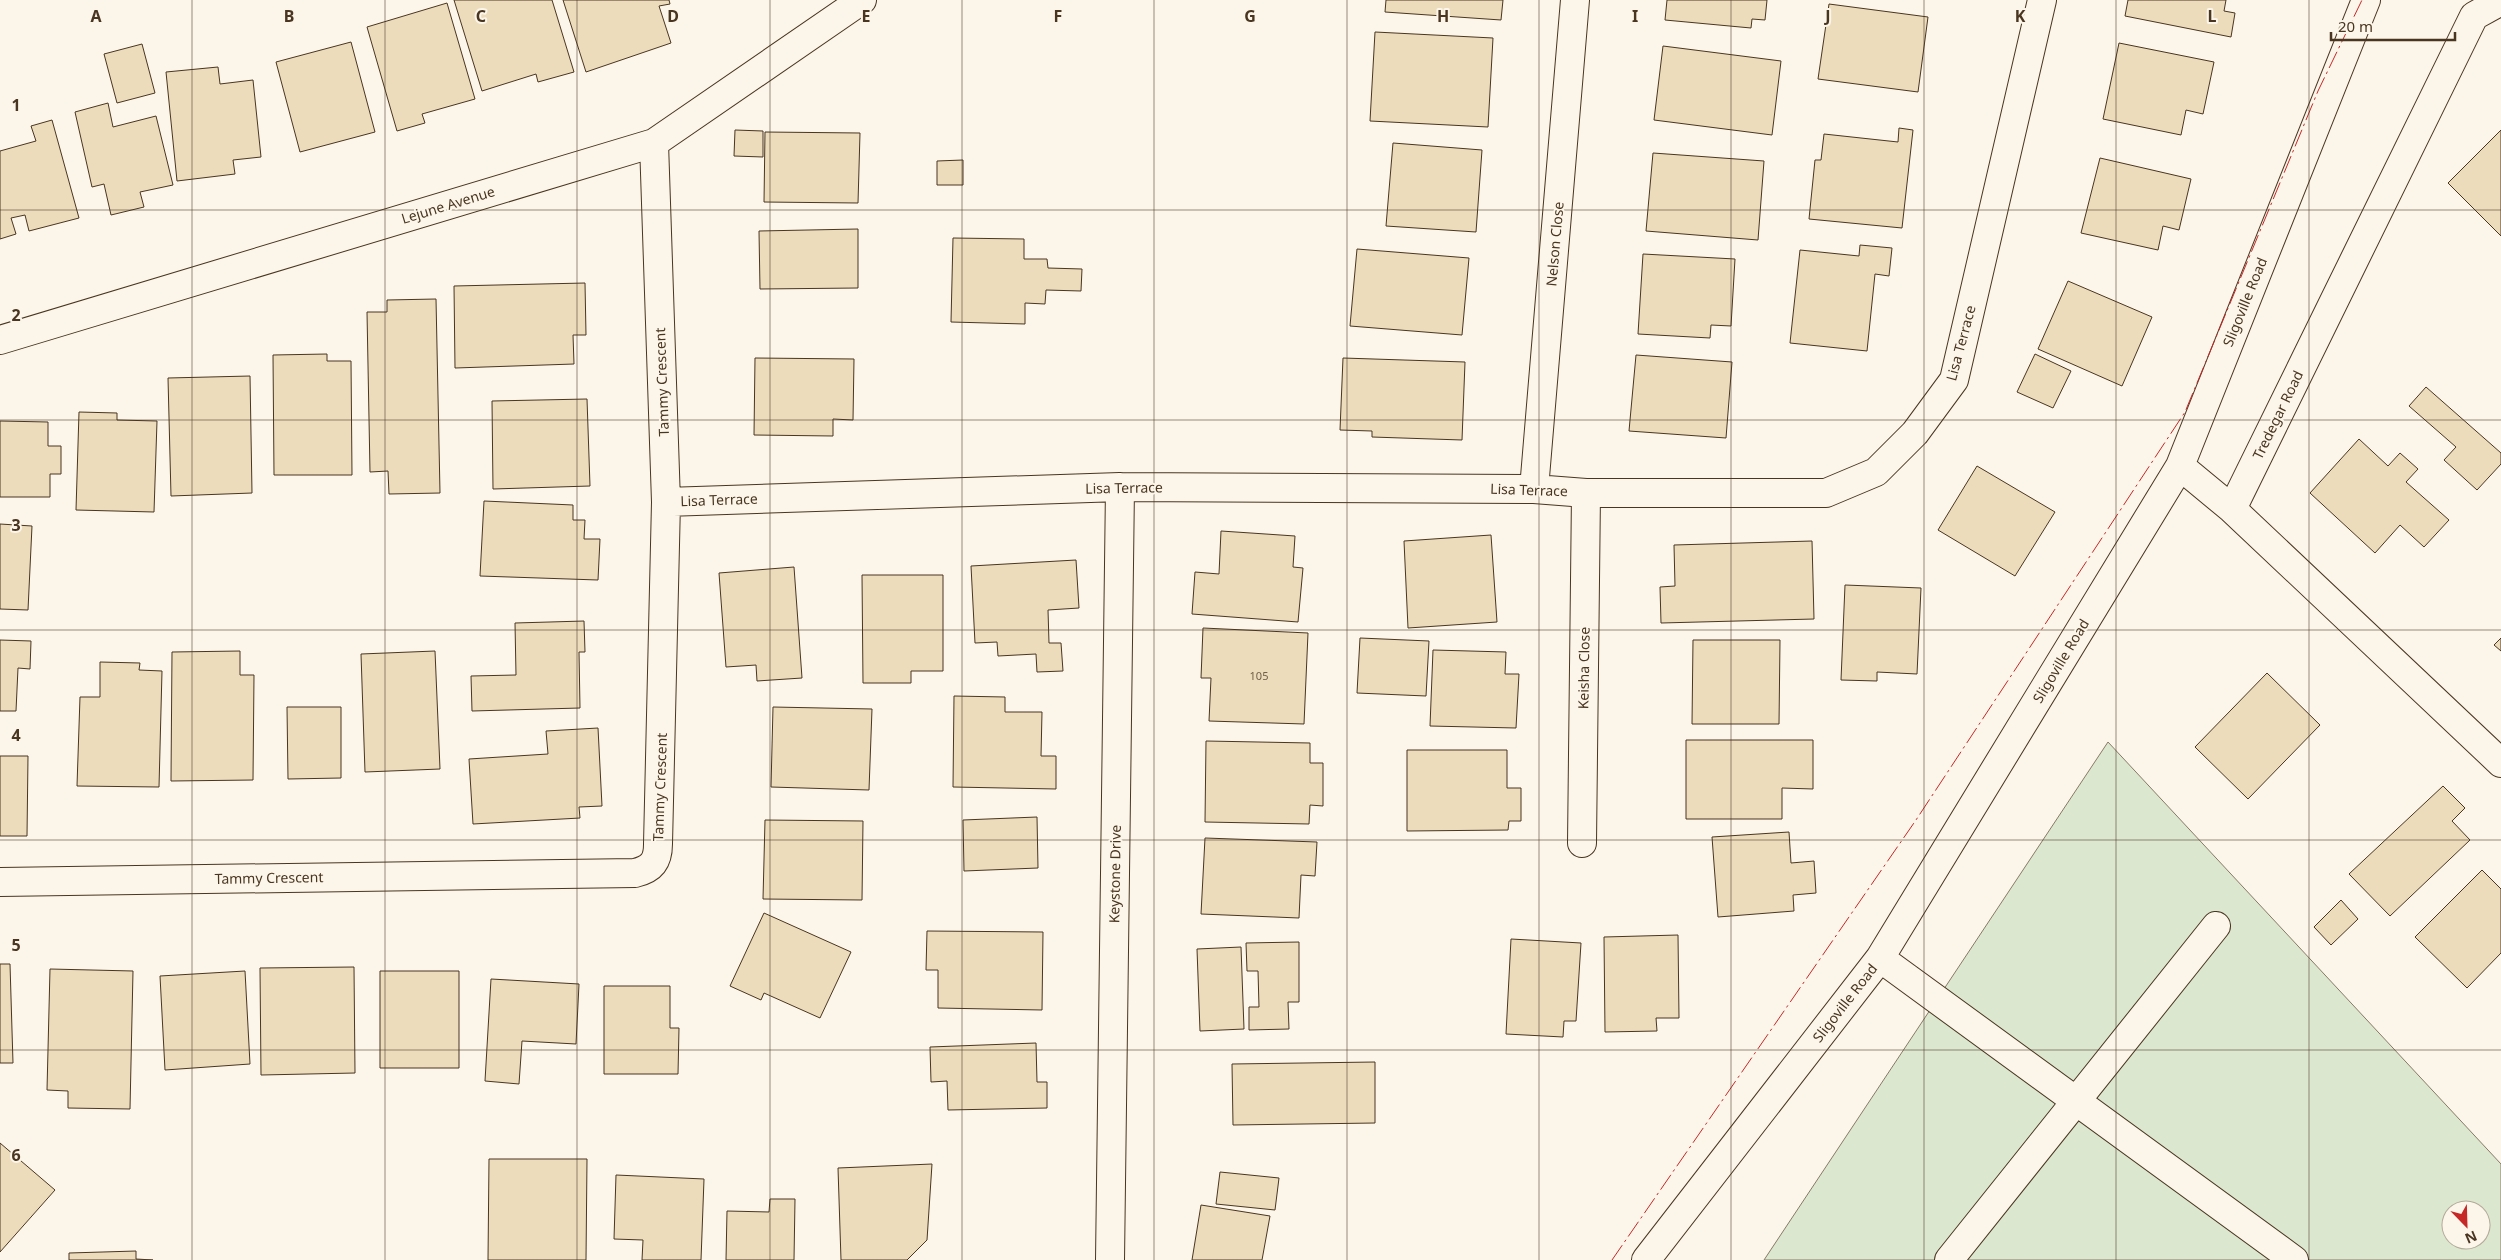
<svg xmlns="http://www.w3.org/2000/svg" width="2501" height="1260" font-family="'Noto Sans',sans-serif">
  <rect width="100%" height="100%" fill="#fbf6e9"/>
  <path fill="#dce7d0" stroke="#887966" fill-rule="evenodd" d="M2108,742L2501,1164V1260H1764ZM2451,1210H2481V1240H2451Z"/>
  <path fill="#ecdcbc" stroke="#4a3520" d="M454,0H552L574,72L538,82L536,74L482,91Z
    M563,0H669L670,4L659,6L671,43L586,72Z
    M1386,0H1503L1501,20L1385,12Z
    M1667,0H1767L1765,20L1752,19L1751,28L1665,20Z
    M2128,0H2226L2224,11L2235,13L2231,37L2125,16Z
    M447,3L475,99L422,114L425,123L397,131L367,27Z
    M1829,4L1928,17L1918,92L1818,79Z
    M1375,32L1493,38L1488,127L1370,121Z
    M351,42L375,132L300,152L276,62Z
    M2119,43L2214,62L2203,114L2186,110L2181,135L2103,119Z
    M142,44L155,93L117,103L104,54Z
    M1663,46L1781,61L1772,135L1654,120Z
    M218,67L220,84L253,80L261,157L233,160L235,174L177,181L166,72Z
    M108,103L113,127L156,116L173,185L140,192L144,207L111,215L104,184L92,187L75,112Z
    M52,120L79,218L29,231L25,215L11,218L16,234L0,239V151L36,141L31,126Z
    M1899,128L1913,130L1902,228L1809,219L1815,160H1821L1824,134L1898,142Z
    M735,130L763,131V157L734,156Z
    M2501,130V236L2448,183Z
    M765,132L860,133L858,203L764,202Z
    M1393,143L1482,150L1476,232L1386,226Z
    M1653,153L1764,161L1758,240L1646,231Z
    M2100,158L2191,179L2179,230L2163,226L2158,250L2081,233Z
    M963,160V185H937V161Z
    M858,229V288L760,289L759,231Z
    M953,238L1024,239V259H1047L1048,268L1082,269L1081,291L1046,290L1045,304L1025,303V324L951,322Z
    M1860,245L1892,248L1889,276L1875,274L1867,351L1790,343L1800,250L1859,256Z
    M1357,249L1469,258L1462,335L1350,326Z
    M1643,254L1735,259L1731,326L1711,325L1710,338L1638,334Z
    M2068,281L2152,317L2122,386L2038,349Z
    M585,283L586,335H573L574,364L455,368L454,286Z
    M436,299L440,493L389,494L388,471L370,472L367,312H387V300Z
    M327,354V361H351L352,475H274L273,355Z
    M2035,354L2071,371L2053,408L2017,392Z
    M1636,355L1732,362L1726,438L1629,431Z
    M755,358L854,359L853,420L833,419V436L754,435Z
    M1343,358L1465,362L1462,440L1372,437V431L1340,430Z
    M250,376L252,493L171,496L168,378Z
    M2426,387L2501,453V464L2477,490L2444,460L2456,447L2409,406Z
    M587,399L590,486L493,489L492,401Z
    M79,412L117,413V420L157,421L154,512L76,510Z
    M0,421L48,422V446H61V474H50V497H0Z
    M2359,439L2388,466L2400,453L2418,469L2406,482L2449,520L2424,547L2400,525L2375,553L2310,493Z
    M1977,466L2055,512L2015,576L1938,530Z
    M484,501L573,505V520H585L584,539H600L598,580L480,576Z
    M0,524L32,526L28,610L0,609Z
    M1221,531L1295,536L1293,567L1303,568L1298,622L1192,614L1195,572L1219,574Z
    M1491,535L1497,622L1408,628L1404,541Z
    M1812,541L1814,619L1661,623L1660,587L1675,586L1674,545Z
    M1076,560L1079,608L1048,610L1049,643H1061L1063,671L1037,672L1036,654L998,656L997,642L975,643L971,566Z
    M794,567L802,678L757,681L756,665L726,667L719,573Z
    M862,575H943V671H911V683H863Z
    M1845,585L1921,588L1917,674L1877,672V681L1841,680Z
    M584,621L585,652H579L580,708L472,711L471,676L516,675L515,623Z
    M1203,628L1308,633L1304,724L1209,721L1211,678H1201Z
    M1360,638L1429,641L1426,696L1357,693Z
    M2501,638V651L2494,645Z
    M0,640L31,641L30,669L18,668L16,711H0Z
    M1693,640H1780L1779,724H1692Z
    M1433,650L1506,652L1505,674H1519L1516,728L1430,726Z
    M240,651V675H254L253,780L171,781L172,652Z
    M435,651L440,769L365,772L361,654Z
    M100,662L140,663L139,670L162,671L159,787L77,786L80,697H100Z
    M2267,673L2320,725L2248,799L2195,747Z
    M954,696L1005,697V712H1042L1041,756H1056V789L953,787Z
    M287,707H341V778L288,779Z
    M773,707L872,709L869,790L771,787Z
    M598,728L602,806L579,807L580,818L473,824L469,759L548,754L546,731Z
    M1686,740H1813V789L1782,788V819H1686Z
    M1206,741L1310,743V763H1323V806L1310,805L1309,824L1205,822Z
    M1407,750H1507V788H1521V821H1509L1508,830L1407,831Z
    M0,756H28L27,836H0Z
    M2443,786L2465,808L2452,821L2470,840L2390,916L2349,874Z
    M1037,817L1038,868L964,871L963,820Z
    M765,820L863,821L862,900L763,899Z
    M1789,832L1791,863L1814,861L1816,893L1793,895L1794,911L1718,917L1712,837Z
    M1205,838L1317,842L1315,876L1301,875L1299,918L1201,914Z
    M2482,870L2501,889V953L2467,988L2415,937Z
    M2341,900L2358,919L2331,945L2314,927Z
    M764,913L851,952L820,1018L764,993L761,1000L730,986Z
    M927,931L1043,932L1042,1010L938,1008V970H926Z
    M1678,935L1679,1018H1656L1657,1031L1605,1032L1604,937Z
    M1511,939L1581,943L1576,1021H1564L1563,1037L1506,1034Z
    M1299,942V1002H1288L1289,1029L1249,1030V1007H1259L1258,971H1247L1246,943Z
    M1241,947L1244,1029L1200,1031L1197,949Z
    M0,964H10L13,1063H0Z
    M354,967L355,1073L261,1075L260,968Z
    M50,969L133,971L130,1109L68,1108V1091L47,1090Z
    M245,971L250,1064L165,1070L160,976Z
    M380,971H459V1068H380Z
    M491,979L579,984L576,1044L522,1041L519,1084L485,1081Z
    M604,986H670V1028H679L678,1074H604Z
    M1036,1043L1037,1082H1047V1108L948,1110L947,1081L931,1082L930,1047Z
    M1375,1062V1123L1233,1125L1232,1064Z
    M0,1143L55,1190L0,1252Z
    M489,1159H587L586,1260H488Z
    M932,1164L927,1240L907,1260H841L838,1168Z
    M1220,1172L1279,1178L1275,1210L1216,1204Z
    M616,1175L704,1179L701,1260H642L643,1240L614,1239Z
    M770,1199H795L794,1260H726L727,1211L769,1212Z
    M1201,1205L1270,1216L1262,1260H1192Z
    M136,1251V1259L153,1260H69V1253Z"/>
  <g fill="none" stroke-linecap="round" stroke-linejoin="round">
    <g stroke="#4a3520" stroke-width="30">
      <path id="minor" d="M2501,1L2474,16L2232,509L2501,763
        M0,340L654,143L862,0
        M2180,466L2232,509
        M1534,489L1575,0
        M666,502L1120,487L1534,489L1586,493H1826L1876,472L1915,433L1954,380L2042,0
        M1582,843L1586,493
        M0,882L635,873C652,869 658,861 658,844L666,502L654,143
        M1880,958L2294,1260
        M1110,1260L1120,487
        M1646,1260L1880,958L2180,466L2366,0
        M1949,1260L2216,926"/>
    </g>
    <use href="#minor" stroke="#fbf6e9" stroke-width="28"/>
    <path stroke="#c62828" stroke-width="1" stroke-dasharray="18 4 2.5 4" stroke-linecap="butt" d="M1612,1260L1916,820L2185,412L2318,91L2362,0"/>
  </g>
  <path fill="none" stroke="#4a3520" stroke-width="1" stroke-opacity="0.55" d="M192,0V1260M385,0V1260M577,0V1260M770,0V1260M962,0V1260M1154,0V1260M1347,0V1260M1539,0V1260M1731,0V1260M1924,0V1260M2116,0V1260M2309,0V1260M0,210H2501M0,420H2501M0,630H2501M0,840H2501M0,1050H2501"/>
  <g text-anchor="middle" stroke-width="4" stroke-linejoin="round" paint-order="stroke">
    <g font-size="11" fill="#725f47">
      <text x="1259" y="680">105</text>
    </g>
    <g font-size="14" fill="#4a3520" stroke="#fbf6e9">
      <text transform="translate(448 205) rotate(-17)" y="5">Lejune Avenue</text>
      <text transform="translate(1555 244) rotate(-85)" y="5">Nelson Close</text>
      <text transform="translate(2245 302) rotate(-68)" y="5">Sligoville Road</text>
      <text transform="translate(1961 343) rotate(-75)" y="5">Lisa Terrace</text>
      <text transform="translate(662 382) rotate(-92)" y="5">Tammy Crescent</text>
      <text transform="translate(2278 415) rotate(-64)" y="5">Tredegar Road</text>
      <text transform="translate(1124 488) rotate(-1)" y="5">Lisa Terrace</text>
      <text transform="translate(1529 490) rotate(2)" y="5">Lisa Terrace</text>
      <text transform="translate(719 500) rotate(-2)" y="5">Lisa Terrace</text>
      <text transform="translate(2061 661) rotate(-59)" y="5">Sligoville Road</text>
      <text transform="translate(1584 668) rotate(-89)" y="5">Keisha Close</text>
      <text transform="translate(660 787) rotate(-88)" y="5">Tammy Crescent</text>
      <text transform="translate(1115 874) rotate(-89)" y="5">Keystone Drive</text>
      <text transform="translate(269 878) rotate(-1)" y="5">Tammy Crescent</text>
      <text transform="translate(1845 1003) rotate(-52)" y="5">Sligoville Road</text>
    </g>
  </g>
  <g font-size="16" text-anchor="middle" font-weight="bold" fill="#4a3520" stroke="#fbf6e9" stroke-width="4" stroke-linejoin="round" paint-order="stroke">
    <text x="96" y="22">A</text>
    <text x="289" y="22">B</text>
    <text x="481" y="22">C</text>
    <text x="673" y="22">D</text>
    <text x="866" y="22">E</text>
    <text x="1058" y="22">F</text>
    <text x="1250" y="22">G</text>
    <text x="1443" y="22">H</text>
    <text x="1635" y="22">I</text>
    <text x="1828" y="22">J</text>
    <text x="2020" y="22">K</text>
    <text x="2212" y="22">L</text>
    <text x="16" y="111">1</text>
    <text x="16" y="321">2</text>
    <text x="16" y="531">3</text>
    <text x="16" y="741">4</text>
    <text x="16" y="951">5</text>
    <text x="16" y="1161">6</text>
  </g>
  <g transform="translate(2466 1225) rotate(157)"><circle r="24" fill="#fbf6e9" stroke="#b4a999"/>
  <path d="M0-4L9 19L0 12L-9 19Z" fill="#c62828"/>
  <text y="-8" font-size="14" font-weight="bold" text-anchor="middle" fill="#4a3520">N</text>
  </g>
  <path d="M2331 32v8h124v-8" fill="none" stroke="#4a3520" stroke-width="2.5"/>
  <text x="2338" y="32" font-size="15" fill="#4a3520" stroke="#fbf6e9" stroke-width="4" paint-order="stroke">20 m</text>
</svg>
